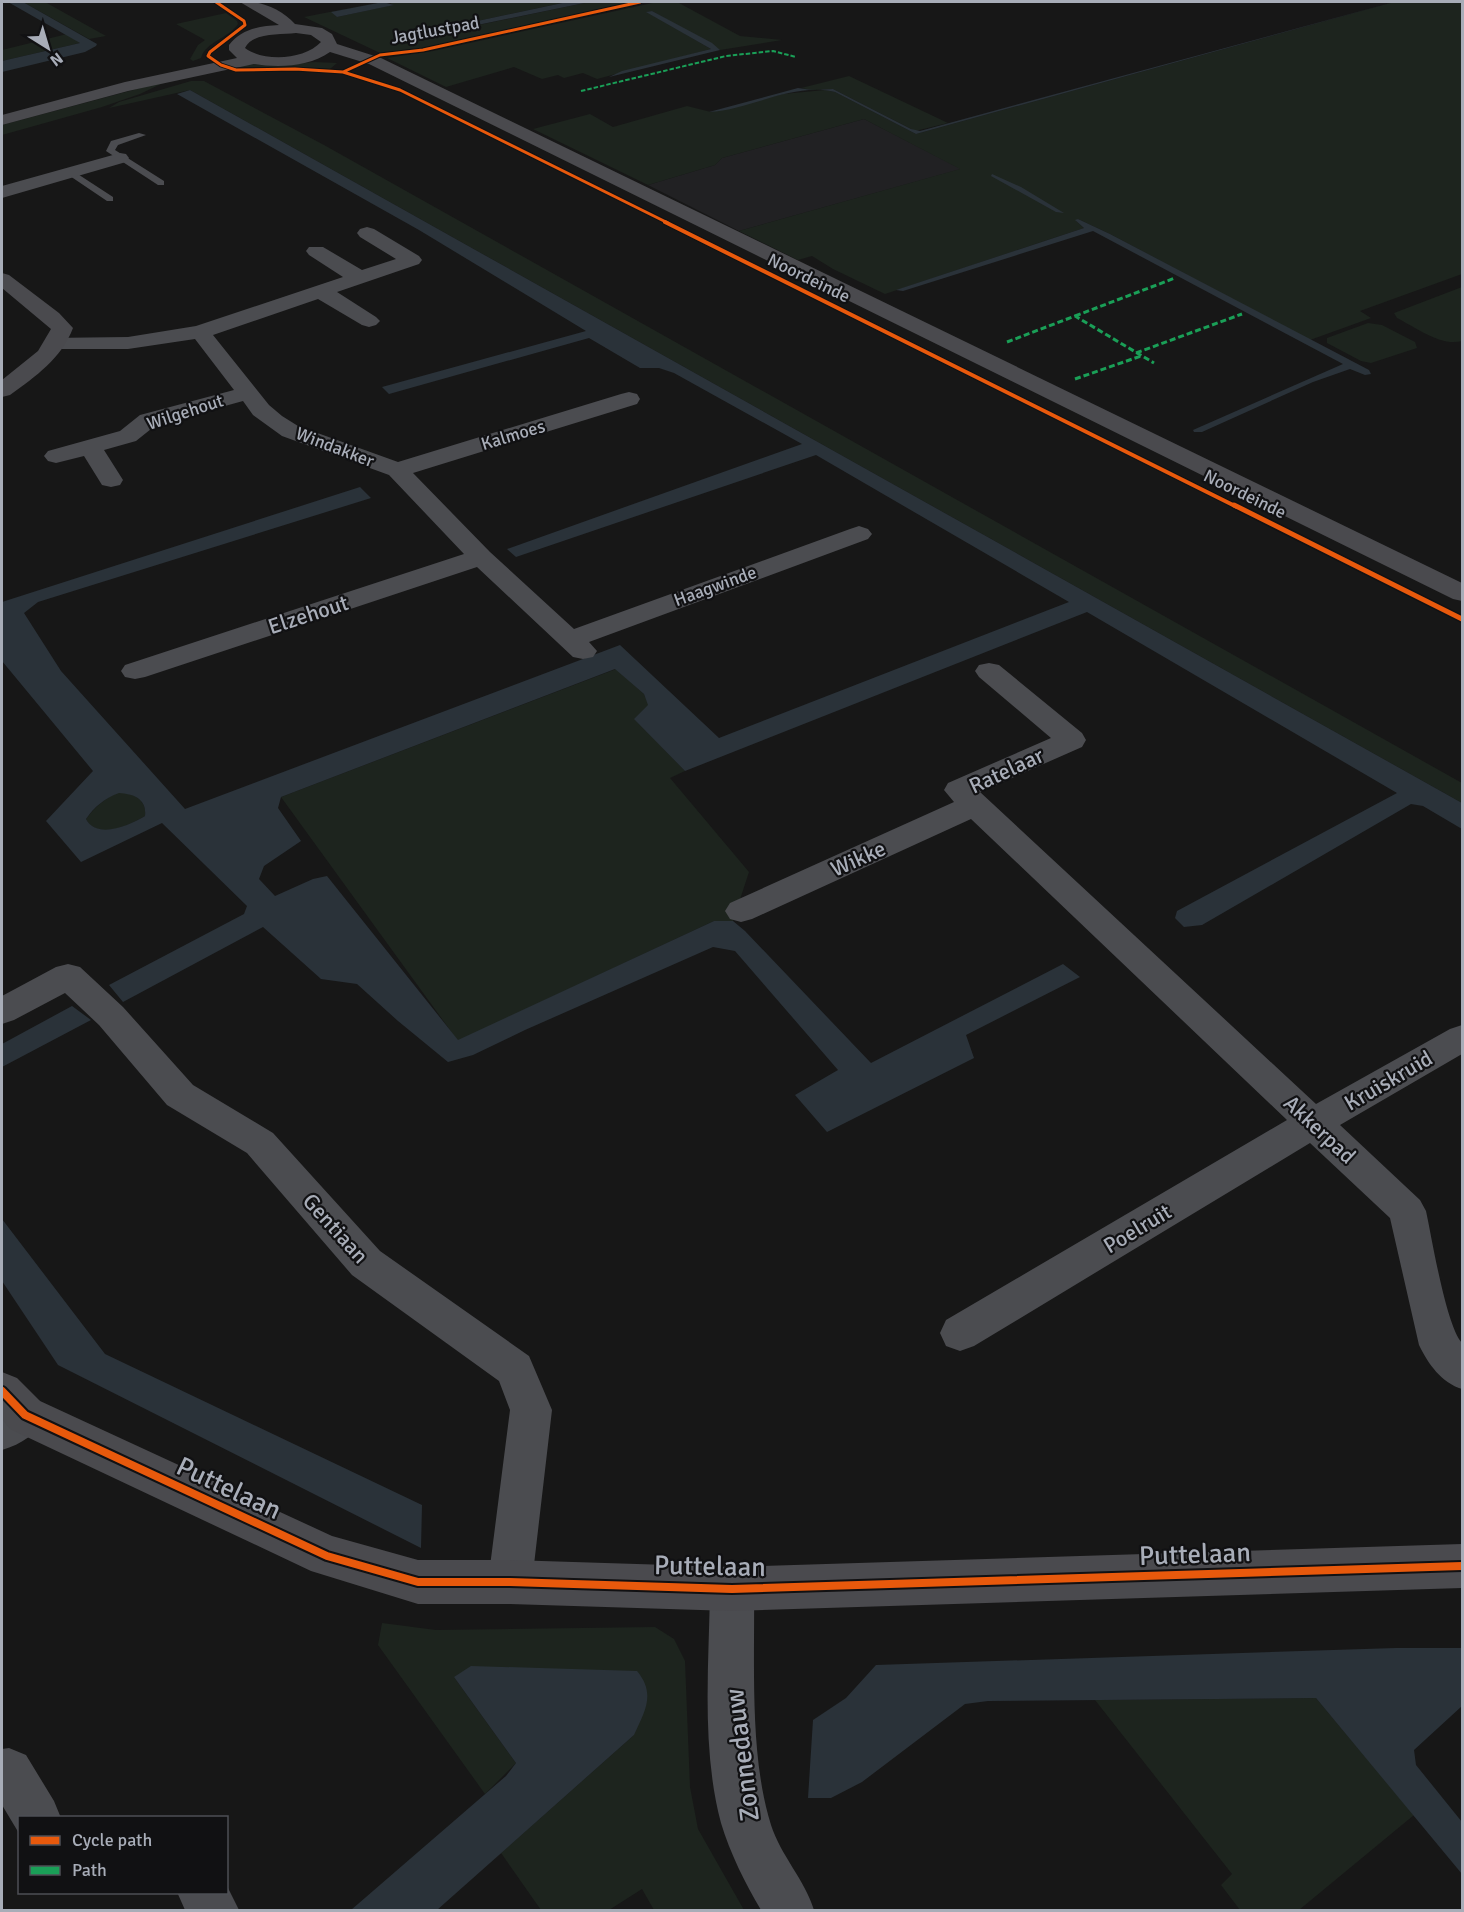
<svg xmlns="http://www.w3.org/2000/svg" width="1464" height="1912" font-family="Signika,sans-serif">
  <rect width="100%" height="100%" fill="#171717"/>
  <path fill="#212123" d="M864,119L961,169L739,231L648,185L715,165L722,158Z"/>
  <path fill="#1d241e" d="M23,2H45L106,36L89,39Z
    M381,2L332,12L337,17L393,5L389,2H567L454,26H474L589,2H632L418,49L380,53L304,17Z
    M657,2H691L679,3L740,36L782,40L720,50L652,11L647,12L711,49L597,79L583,73L564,78L558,75L542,79L514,67L446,87L387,58L433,51Z
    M1394,2H1462V274L1360,311L1371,318L1310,340L1110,234L1078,219L1076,221L1084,228L885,294L833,269L812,256L798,260L739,231L960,169L864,119L722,158L715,165L648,185L533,129L590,114L613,127L687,106L711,112L783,94L825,90L835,92L916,134Z
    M226,13L237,21L238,24C229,38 205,42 201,58L193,61L190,59L198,45L205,40L176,24Z
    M67,34L80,43L2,61V50Z
    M315,62L337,63L330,69L236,67L246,64L277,65Z
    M849,76L948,123L915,131L833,89L812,90L801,88Z
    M167,81L140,94L102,107L2,135V125Z
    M191,81H204L324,145L1462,783V803L190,90L109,108L119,102Z
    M1462,287V341C1441,347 1415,327 1397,318L1394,313Z
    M1368,323L1382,325L1415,342L1417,348L1371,363L1361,361L1327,343V338Z
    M616,669L644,694L649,705L635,719L685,771L670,778L749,872L733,921H714L458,1041L281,797Z
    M119,792C134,794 147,799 145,816C130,825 97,841 86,819C95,807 105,798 119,792Z
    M382,1623L436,1630L655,1627L674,1639L685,1661L690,1787L698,1829L744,1910H654L642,1889L609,1910H541L501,1853L634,1735L454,1677L516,1763L485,1794L378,1645Z
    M1316,1698L1414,1815L1299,1910H1240L1221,1885L1232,1874L1095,1700Z"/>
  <path fill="#2a3239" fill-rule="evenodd" d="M8,2H23L97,44L96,46L85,52L2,72V61L80,43Z
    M383,2L394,5L337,17L331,12Z
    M567,2H589L458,29L454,26Z
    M1394,2L916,134L835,92C792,82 751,110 709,112L798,88L812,90L833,89L911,129L920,131Z
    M652,11L712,43L720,50L609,77L622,71L711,49L646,12Z
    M190,90L1462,803V829L1423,806L1411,804L1202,925L1184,927L1175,918L1177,911L1397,793L1087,612L685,771L634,719L648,705L644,694L615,669L281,797L278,808L301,841L264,866L259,879L275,896L313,879L327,876L458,1040L714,921H733L745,931L871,1063L1063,964L1080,977L966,1035L974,1058L827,1132L795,1095L838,1070L735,951L713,947L525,1030L473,1055L448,1062L398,1021L357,984L321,979L263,927L123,1002L109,985L244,914L247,906L162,823L81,862L46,821L93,771L2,661V602L360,487L371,498L38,602L24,613L61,671L185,809L620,645L719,738L1069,602L816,455L516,557L507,549L802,444L674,373L659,368H640L589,338L389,394L382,387L586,331L419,230L177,94ZM119,793C134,794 147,799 145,816C130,825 97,840 86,819C94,807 105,798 119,793Z
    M992,174L1021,187L1064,213L1056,212L991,176Z
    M1078,219L1110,234L1369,370L1371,374L1365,375L1350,369L1313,382L1202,432H1194L1193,430L1343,364L1093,231L903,291L896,290L1084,228L1075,220Z
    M72,1006L91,1020L2,1067V1044Z
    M2,1219L105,1354L422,1505L421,1548L58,1365L2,1281Z
    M1396,1648H1462V1706L1414,1750L1416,1765L1462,1822V1874L1316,1698L988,1701L965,1704L862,1782L831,1798H808L813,1720L846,1698L876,1665Z
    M471,1666L637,1671C656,1694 645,1711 634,1735L437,1910H351L506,1776L516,1763L454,1677Z"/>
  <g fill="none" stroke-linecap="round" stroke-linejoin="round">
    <path fill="#4b4c50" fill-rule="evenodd" d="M139,133L146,135L118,145L115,150L164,181V185H158L106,151L111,141Z
      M70,169L113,197V201H107L67,174V170Z"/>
    <path fill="#4b4c50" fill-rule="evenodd" d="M120,153L126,154L129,158L126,162L2,198V186Z
      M367,227L374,229L419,256L422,260L419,264L337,292L376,317L380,321L376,325L369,327L362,325L318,299L213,335L269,405L282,416L298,426L398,462L621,394L629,392L637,394L640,399L637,404L413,473L490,552L574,629L850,529L859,526L868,529L872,534L868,539L589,642L597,651L593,657L583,659L573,657L477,567L145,677L135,679L125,677L121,671L125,665L464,554L389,475L282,436L253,415L243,401L156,425L136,441L104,450L123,480L120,485L111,487L102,485L84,456L56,463L48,461L44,456L48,451L120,431L140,415L234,390L195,339L128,349H57L49,348L46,343L49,338L128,337L196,326L343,277L309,255L306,251L309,247H323L362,270L396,259L360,237L357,233L360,229Z
      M989,663L999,665L1082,733L1086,740L1082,747L980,792L1316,1104L1450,1029L1462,1025V1054L1340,1125L1420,1200L1426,1211C1432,1239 1446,1325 1462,1343V1389C1442,1383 1428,1364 1419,1345L1390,1218L1310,1143L974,1346L960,1351L946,1346L940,1333L946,1320L1287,1120L971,819L752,919L741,922L730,919L725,911L730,903L954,802L944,790L948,783L1051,738L979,677L975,671L979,665Z
      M68,964L80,967L123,1007L193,1085L273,1133L380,1251L529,1356L552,1410L532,1582L526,1598L510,1604L494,1598L488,1582L510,1410L499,1381L352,1275L247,1153L167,1105L99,1025L65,993L14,1020L2,1024V996L56,967Z
      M25,1396L40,1401L46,1415C37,1434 22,1444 2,1450V1407Z
      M732,1567L748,1573L754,1589C755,1662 749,1755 771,1825C781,1856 805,1880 814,1910H761C745,1883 730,1853 721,1823C701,1748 709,1665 710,1589L716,1573Z
      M9,1748L26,1755L54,1801L61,1818H20V1835L2,1805V1749Z
      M226,1884L239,1910H185L177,1892H226Z"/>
    <path fill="#4a4a4e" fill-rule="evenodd" d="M240,2C260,0 281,9 295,24L322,28L332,34L337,44L381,58L1462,583V601L1453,599L369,64L330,52C309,67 278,68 254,64L128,91L2,125V115L125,82L237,58L229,50V45C241,29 260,26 279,25ZM296,33L311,35L321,42C304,60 264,62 245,48C253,32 280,35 296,33Z
      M2,273L9,275L59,313L73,328C61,359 36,376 10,395L2,397V380L38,351L51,329L2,288Z
      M2,1372L17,1378L40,1401L332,1536L418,1560H510L732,1567L1462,1544V1588L732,1611L510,1604H418L311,1571L10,1429L2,1419Z"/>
    <path stroke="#1a9f57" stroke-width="2" stroke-dasharray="4.5 2" stroke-linecap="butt" d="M581,91L726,56L773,51L796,57"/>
    <path stroke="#1a9f57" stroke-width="3" stroke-dasharray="6 3" stroke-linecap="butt" d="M1075,316L1175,278
      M1007,342L1075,316L1154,363
      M1136,353L1242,314
      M1075,379L1141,356"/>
    <g stroke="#111113" stroke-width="5">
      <path id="cycleway-far3" d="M216,2L244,21L245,25L210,52L208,56L221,65L236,70L295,69L343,72L400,90L668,223
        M343,72L380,55L423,50L640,2"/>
    </g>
    <g stroke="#111113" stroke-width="6">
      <path id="cycleway-far2" d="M665,222L1237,507"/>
    </g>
    <g stroke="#111113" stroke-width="8">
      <path id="cycleway-far1" d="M1234,505L1462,619"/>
    </g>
    <g stroke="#111113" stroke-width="12">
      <path id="cycleway" d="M2,1391L25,1415L327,1556L418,1582H510L732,1589L1462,1566"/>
    </g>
    <use href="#cycleway-far3" stroke="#e8590c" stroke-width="3"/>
    <use href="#cycleway-far2" stroke="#e8590c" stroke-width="4"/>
    <use href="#cycleway-far1" stroke="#e8590c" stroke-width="5"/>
    <use href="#cycleway" stroke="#e8590c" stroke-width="8"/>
  </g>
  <g text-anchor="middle" stroke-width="4.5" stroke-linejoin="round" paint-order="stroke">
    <g font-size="18" fill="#a8adb8" stroke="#111113">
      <text transform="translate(435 30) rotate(-10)" y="6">Jagtlustpad</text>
      <text transform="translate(809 278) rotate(26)" y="6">Noordeinde</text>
      <text transform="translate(185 412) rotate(-18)" y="6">Wilgehout</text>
      <text transform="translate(513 435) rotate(-17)" y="6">Kalmoes</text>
      <text transform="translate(335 447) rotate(21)" y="6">Windakker</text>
      <text transform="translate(1245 494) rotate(26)" y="6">Noordeinde</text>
      <text transform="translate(715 586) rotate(-20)" y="6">Haagwinde</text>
    </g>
    <g font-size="22" fill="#a8adb8" stroke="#111113">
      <text transform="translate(308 614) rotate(-18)" y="8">Elzehout</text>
      <text transform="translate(1006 770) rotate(-25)" y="8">Ratelaar</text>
      <text transform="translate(858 858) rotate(-24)" y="8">Wikke</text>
      <text transform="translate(1388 1080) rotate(-30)" y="8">Kruiskruid</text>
      <text transform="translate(1320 1129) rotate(43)" y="8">Akkerpad</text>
      <text transform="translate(336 1228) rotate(48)" y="8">Gentiaan</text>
      <text transform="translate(1137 1228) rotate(-31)" y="8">Poelruit</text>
    </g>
    <g font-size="27" fill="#a8adb8" stroke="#111113">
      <text transform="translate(229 1488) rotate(25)" y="9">Puttelaan</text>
      <text transform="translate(1195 1554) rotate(-2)" y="9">Puttelaan</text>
      <text transform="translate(710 1566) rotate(1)" y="9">Puttelaan</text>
      <text transform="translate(742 1755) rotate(-97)" y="9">Zonnedauw</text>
    </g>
  </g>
  <rect width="1464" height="1912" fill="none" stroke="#a8adb8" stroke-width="6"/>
  <rect x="18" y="1816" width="210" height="78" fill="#111113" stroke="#4d4f55" stroke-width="1.5"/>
  <rect x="30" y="1836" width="30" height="9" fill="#e8590c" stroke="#4d4f55" stroke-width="1.5"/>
  <text x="72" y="1846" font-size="18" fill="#a8adb8">Cycle path</text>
  <rect x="30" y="1866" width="30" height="9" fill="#1a9f57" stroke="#4d4f55" stroke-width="1.5"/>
  <text x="72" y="1876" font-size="18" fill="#a8adb8">Path</text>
  <g transform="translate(48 48) rotate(143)" stroke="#111113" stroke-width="4.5" paint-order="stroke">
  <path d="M0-4.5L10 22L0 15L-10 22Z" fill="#a8adb8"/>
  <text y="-9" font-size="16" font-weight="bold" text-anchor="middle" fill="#a8adb8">N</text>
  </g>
</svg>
